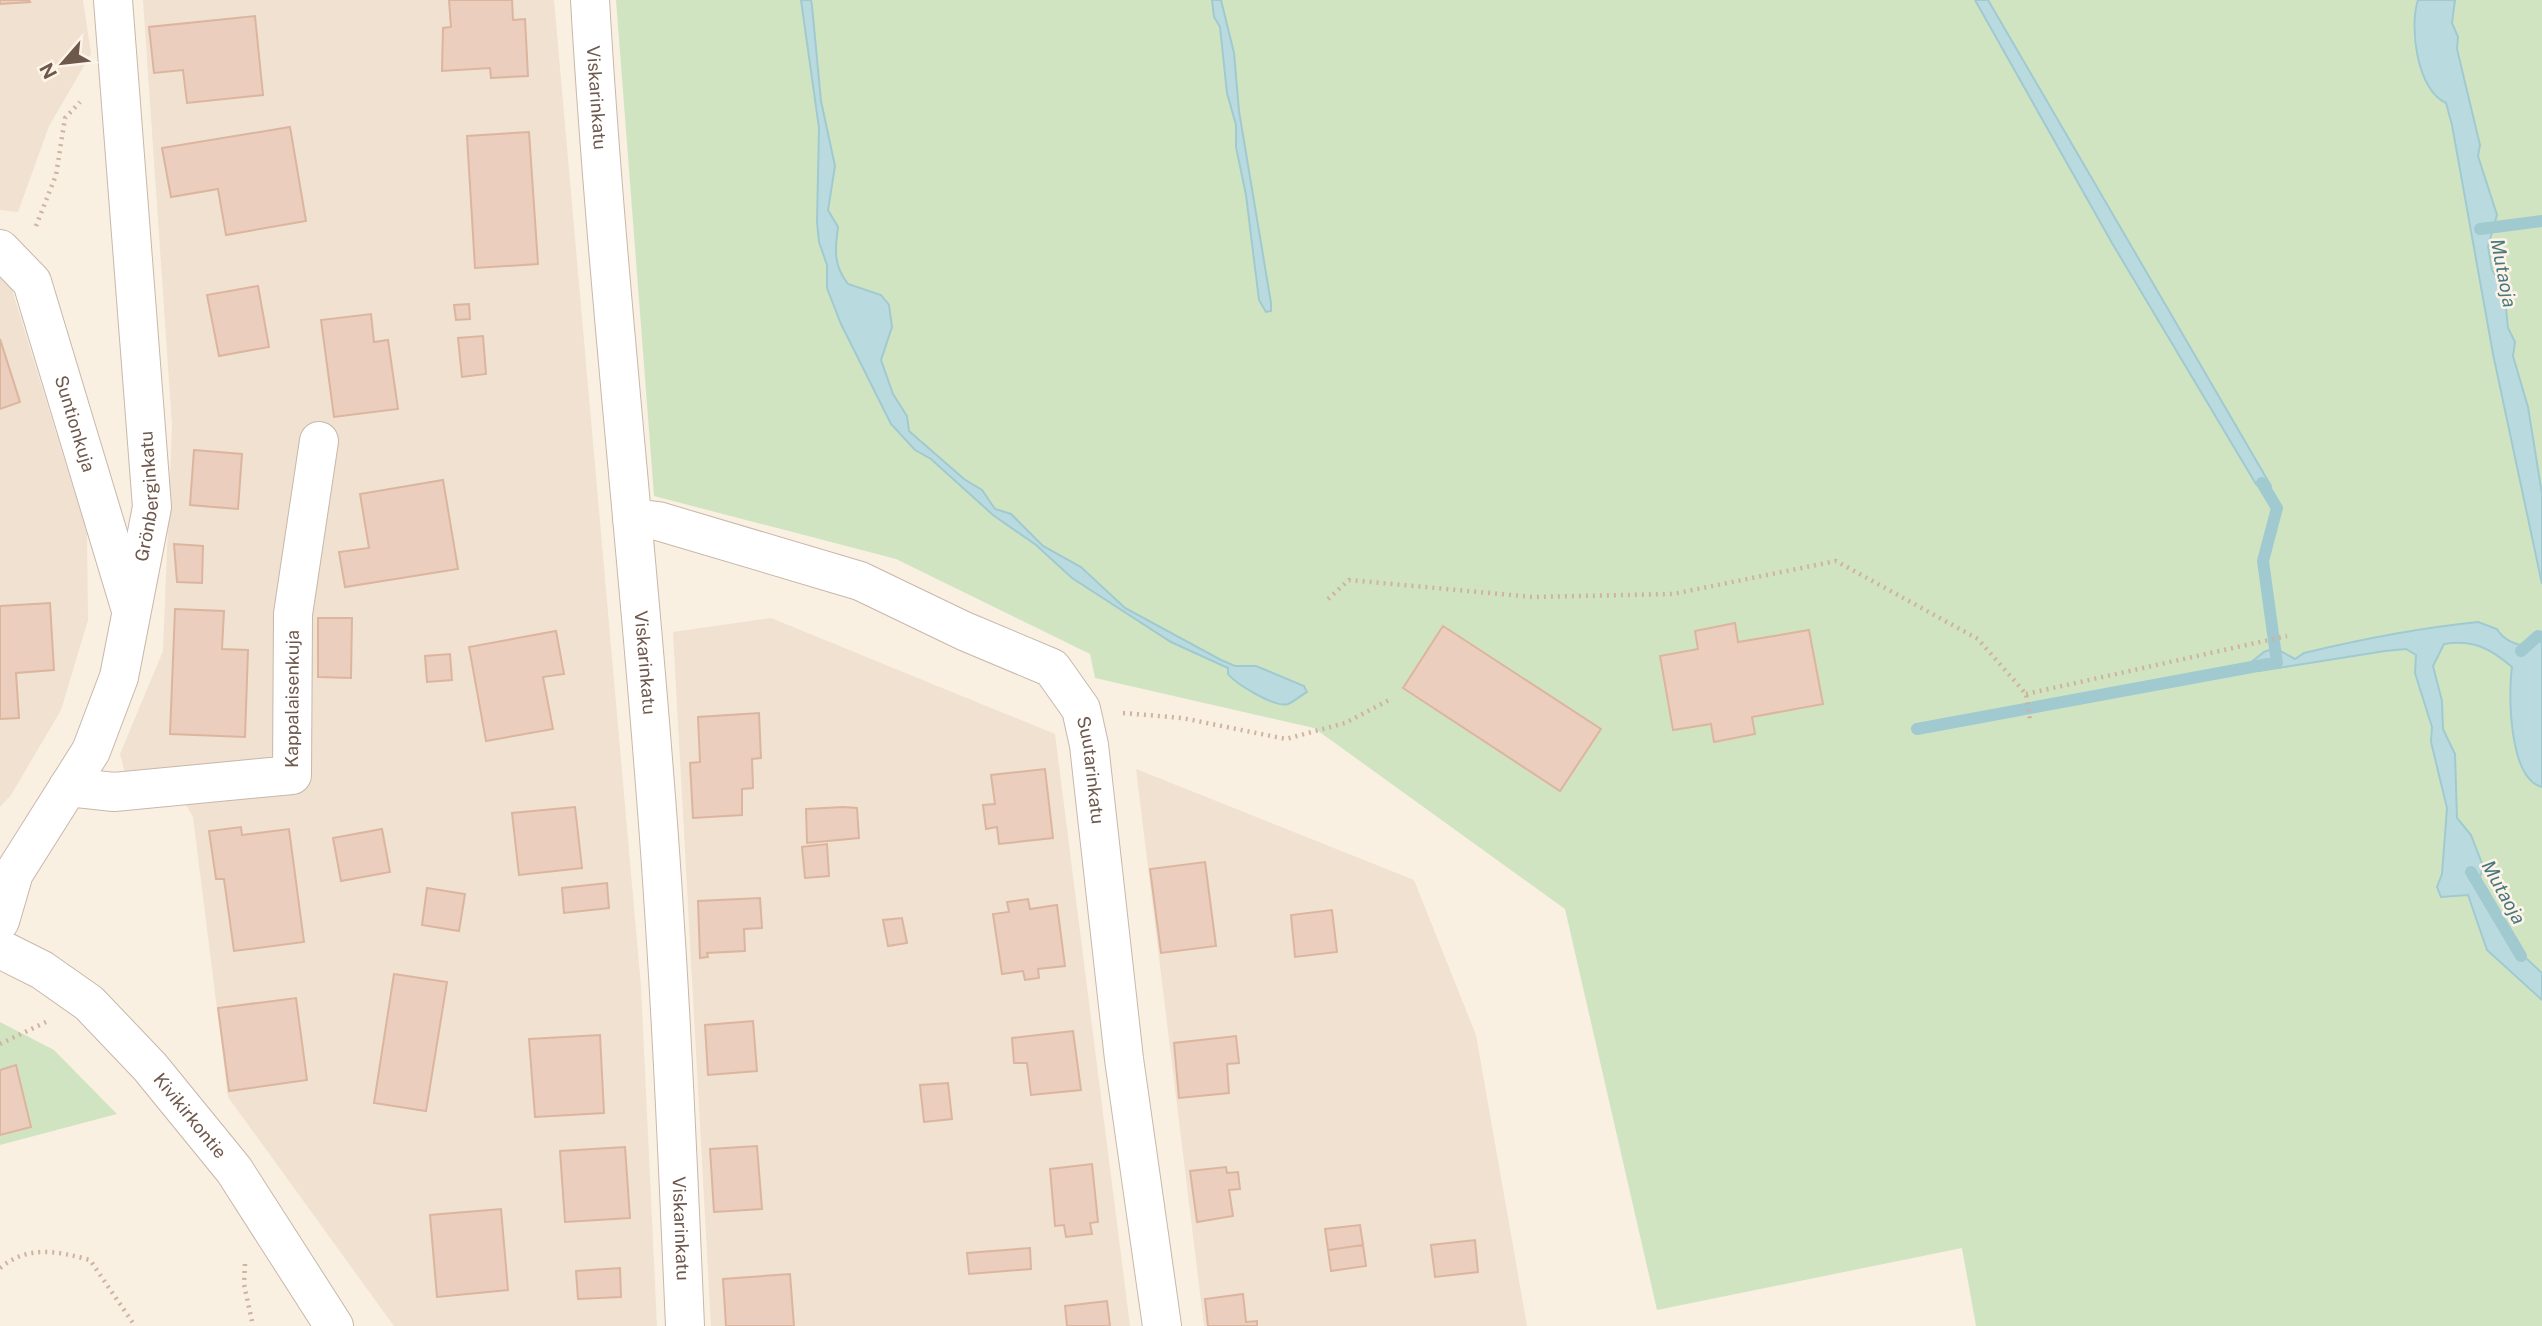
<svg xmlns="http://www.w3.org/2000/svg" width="2542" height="1326" font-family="'Public Sans',sans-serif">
  <rect width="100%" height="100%" fill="#f9f0e2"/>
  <path fill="#f0e1d1" d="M0,0H83L91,54L49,126L18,212L0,210Z
    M143,0H554L641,987L657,1326H394L228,1097L193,817L168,774L126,777L120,754L163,651L172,425Z
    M0,275L8,277L87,533L88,620L61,710L11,795L0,807Z
    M771,618L1055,734L1130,1326H711L673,632Z
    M1136,769L1414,880L1476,1035L1527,1326H1204Z"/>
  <path fill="#d1e4c2" d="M616,0H2542V1326H1976L1962,1248L1657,1310L1565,909L1314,728L1095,678L1090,654L896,559L654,496Z
    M0,1022L54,1050L117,1114L0,1145Z"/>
  <path fill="#b9dbe0" stroke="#a0cad0" stroke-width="2" d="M801,0H811L812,6L821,101L835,166L828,210L838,227C835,249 833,265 848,284L881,295L889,305L892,327L881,360L893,394L907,416L909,431L964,479L982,490L995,509L1011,514L1043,546L1081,567L1125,608L1221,660L1235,666H1256L1304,686L1307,692C1301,695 1294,702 1288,704C1275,708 1236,684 1228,674V668L1171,642L1072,578L1036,545L993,515L931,459L915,450L891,424L841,324L827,288V265L819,242L817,222L819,128Z
    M1212,0H1221L1234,53L1239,111L1271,303V311L1266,312L1259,300L1246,195L1236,147V125L1227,93L1220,27L1214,17Z
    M1975,0H1988L2271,486L2269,496L2256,484L2112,243Z
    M2418,0H2455L2452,23L2458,37L2457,49L2480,145L2478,156L2497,215L2488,246L2492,270L2504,288L2508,328L2515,342L2513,356L2528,407L2542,494V584L2493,354L2452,125L2446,103C2417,90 2409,27 2418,0Z
    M2478,622L2497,629C2503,640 2517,646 2530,646L2538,636L2542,637V787C2509,779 2508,694 2512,667C2490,648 2472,639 2444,644L2433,666L2442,701L2443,729L2455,754L2457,818L2471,835L2483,866L2478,885L2511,944L2542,973V1000L2487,950L2468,895L2441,897L2437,887L2442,874L2447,808L2431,742L2432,727L2415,673L2416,655L2406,649L2385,651L2259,671L2249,664L2264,652L2275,648L2295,659L2304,653C2362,639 2419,628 2478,622Z"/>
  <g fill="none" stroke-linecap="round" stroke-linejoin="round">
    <path stroke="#a0cad0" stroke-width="12" d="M2480,229L2542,221
      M2262,483L2277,508L2263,561L2277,663
      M2521,651L2538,636L2542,637
      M1917,729L2268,664
      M2471,872L2521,956"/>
  </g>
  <path fill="#ebcebd" stroke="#dcb59f" stroke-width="2" d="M0,0H29L30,2L0,4Z
    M449,0H512L513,20L525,19L528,76L491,78L490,68L442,71L443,28L451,27Z
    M255,16L263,95L187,103L183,70L154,73L149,27Z
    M290,127L306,221L226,235L218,189L171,197L162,148Z
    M529,132L538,264L475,268L467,136Z
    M258,286L269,347L219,356L207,295Z
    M469,304L470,319L456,320L454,305Z
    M371,314L374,342L388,340L398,409L334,417L321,320Z
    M483,336L486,374L462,377L458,338Z
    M0,339L20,402L0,409Z
    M194,450L242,454L238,509L190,505Z
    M443,480L458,569L345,587L339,552L369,548L360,494Z
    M174,544L203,546L202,583L177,582Z
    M50,603L54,670L16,673L19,718L0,719V606Z
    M175,609L224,611L222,649L248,650L245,737L170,734Z
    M318,618H352L351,678L318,677Z
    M1735,623L1738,642L1809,630L1823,704L1752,717L1755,734L1714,742L1711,724L1673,730L1660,656L1698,649L1695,631Z
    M1443,626L1601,729L1560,791L1403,688Z
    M556,631L564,674L543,677L553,729L486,741L469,647Z
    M450,654L452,680L427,682L425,656Z
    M759,713L761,758L752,759L753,788L742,789V815L693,818L690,763L700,762L698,717Z
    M1045,769L1053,838L999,844L997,827L986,829L983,805L995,804L991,775Z
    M575,807L582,868L519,875L512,813Z
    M843,807L857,808L859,838L807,843L806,809Z
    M241,827L242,835L289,829L304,942L234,951L224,879H216L209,831Z
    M382,829L390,872L341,881L333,838Z
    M827,844L829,876L805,878L802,847Z
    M1205,862L1216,946L1161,953L1150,869Z
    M607,883L609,908L564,913L562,888Z
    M427,888L465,894L459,931L422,925Z
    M760,898L762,928L744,929L745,951L707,953L708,957L700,958L698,901Z
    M1028,899L1030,909L1057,905L1065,966L1038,969L1039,978L1025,980L1023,971L1002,974L993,914L1009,912L1007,902Z
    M1332,910L1337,952L1295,957L1291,915Z
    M902,918L907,943L888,946L883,920Z
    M394,974L447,982L426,1111L374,1103Z
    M296,998L307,1080L229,1091L218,1008Z
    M753,1021L757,1071L708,1075L705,1025Z
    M1073,1031L1081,1090L1031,1095L1027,1063H1014L1012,1038Z
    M600,1035L604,1113L535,1117L529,1039Z
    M1236,1036L1239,1063L1227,1064L1229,1093L1179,1098L1174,1043Z
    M16,1065L31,1127L0,1135V1070Z
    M948,1083L952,1119L924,1122L920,1085Z
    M757,1146L762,1209L714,1212L710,1149Z
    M625,1147L630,1218L565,1222L560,1151Z
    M1092,1164L1098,1222L1090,1223L1092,1234L1066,1237L1064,1225L1055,1226L1050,1169Z
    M1226,1167L1227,1173L1238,1172L1240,1189L1229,1190L1233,1216L1197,1222L1190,1171Z
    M501,1209L508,1290L437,1297L430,1215Z
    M1360,1225L1363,1245L1328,1250L1325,1229Z
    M1475,1240L1478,1272L1435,1277L1431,1245Z
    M1363,1245L1366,1266L1331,1271L1328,1250Z
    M1030,1248L1031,1269L969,1274L967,1253Z
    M620,1268L621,1297L578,1299L576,1271Z
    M790,1274L794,1326H726L723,1279Z
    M1243,1294L1246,1322L1257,1321V1326H1208L1205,1299Z
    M1107,1301L1110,1326H1067L1065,1306Z"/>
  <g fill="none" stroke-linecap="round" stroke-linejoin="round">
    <g stroke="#c8b7aa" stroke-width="40">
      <g id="minor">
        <path id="s1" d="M590,0C605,258 634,515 654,772C669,957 677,1141 685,1326"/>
        <path id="s2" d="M0,249L32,282L130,607"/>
        <path id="s3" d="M632,518L658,521L860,581L964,631L1052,668L1081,709L1089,745L1124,1059L1162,1326"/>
        <path id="s4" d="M68,787L114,792L292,775L293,614L319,441"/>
        <path id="s5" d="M0,921L14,873L91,751L119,677L152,507L113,0"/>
        <path id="s6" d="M0,949L42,970L89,1003L150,1067L234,1170L334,1326"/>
      </g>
    </g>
    <path stroke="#cfb2a0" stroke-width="4.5" stroke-dasharray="2 5" stroke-linecap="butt" d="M36,226L56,175L65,118L80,102
      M1328,599L1349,580L1533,597L1673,594L1836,561L1978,639L2026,694L2030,720
      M2026,694L2287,636
      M1123,713L1182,718L1286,739L1345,723L1389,700
      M0,1044L48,1021
      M245,1264L244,1284L253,1326
      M0,1268C28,1245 57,1251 90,1260L135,1326"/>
    <use href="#minor" stroke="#fff" stroke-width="38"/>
  </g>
  <g text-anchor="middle" stroke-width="5" stroke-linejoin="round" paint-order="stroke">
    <g font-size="18" fill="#6e574b" stroke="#fdf4e7">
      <text dy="6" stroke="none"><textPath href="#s1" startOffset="98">Viskarinkatu</textPath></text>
      <text dy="6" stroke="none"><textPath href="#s2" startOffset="194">Suntionkuja</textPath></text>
      <text dy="6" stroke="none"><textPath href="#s5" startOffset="457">Grönberginkatu</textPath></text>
      <text dy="6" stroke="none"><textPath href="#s1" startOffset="665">Viskarinkatu</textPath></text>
      <text dy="6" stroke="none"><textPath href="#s4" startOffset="301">Kappalaisenkuja</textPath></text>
      <text dy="6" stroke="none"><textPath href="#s3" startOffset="560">Suutarinkatu</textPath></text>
      <text dy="6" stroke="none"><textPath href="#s6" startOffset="256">Kivikirkontie</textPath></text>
      <text dy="6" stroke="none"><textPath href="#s1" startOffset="1232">Viskarinkatu</textPath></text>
    </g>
    <g font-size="19" font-style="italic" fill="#48777f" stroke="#fdf4e7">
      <text transform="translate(2504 273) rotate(79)" y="7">Mutaoja</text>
      <text transform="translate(2504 892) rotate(61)" y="7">Mutaoja</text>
    </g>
  </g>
  <g transform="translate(63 63) rotate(242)" stroke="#fdf4e7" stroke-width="5" paint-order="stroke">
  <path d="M0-5L12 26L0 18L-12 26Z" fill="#6e574b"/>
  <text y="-10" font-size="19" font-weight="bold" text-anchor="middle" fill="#6e574b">N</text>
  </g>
</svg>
